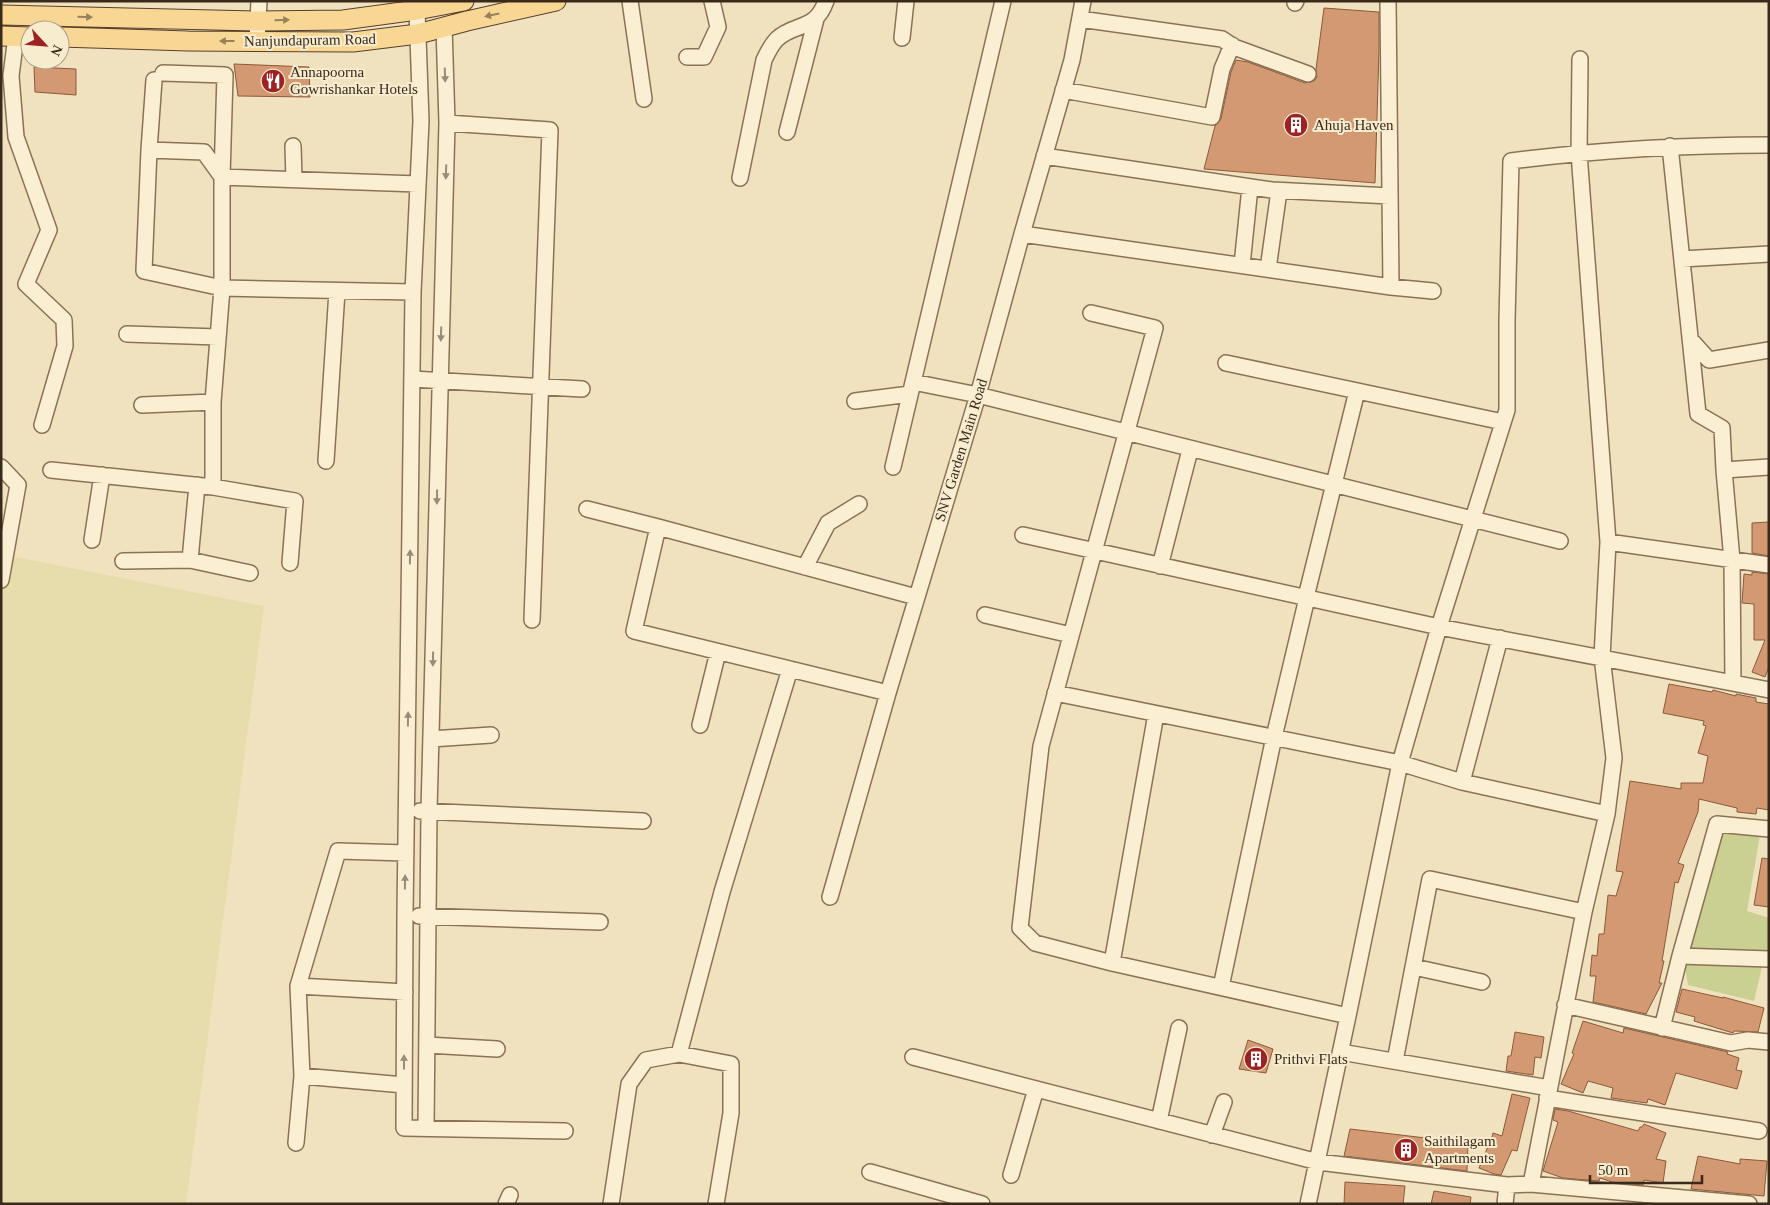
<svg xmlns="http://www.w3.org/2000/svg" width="1770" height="1205" font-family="'Times New Roman',serif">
  <rect width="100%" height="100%" fill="#f1e2bf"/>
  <path fill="#e7ddac" d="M1,554L264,606L186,1204H1Z"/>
  <path fill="#c9d092" d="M1722,831L1760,835L1747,911L1769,918V966L1762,967L1754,1001L1688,985L1685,968Z"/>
  <path fill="#d29972" stroke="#8c5a3a" d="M1324,8L1379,12V51L1375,183L1204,169L1215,126L1221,119L1231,72L1236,60L1248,62L1305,83L1314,81L1317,77L1316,69Z
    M234,64L309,67L310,97L238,96Z
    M34,67L76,69V95L35,92Z
    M1769,522V556L1752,553V523Z
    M1752,572L1769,574V667L1765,677L1752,672L1765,640H1754V604L1742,603L1744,574L1752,575Z
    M1669,684L1712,692L1713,690L1736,696V694L1756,698V702L1769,704V810L1757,808L1756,814L1737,812V808L1699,799L1698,812L1678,863L1684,865L1678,883L1675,882L1662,961H1664L1659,983H1662L1646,1014L1593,1002L1596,976H1590L1592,955L1597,956L1599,934H1604L1608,895L1616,896L1623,872L1616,871L1630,781L1681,789V783H1703L1708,756L1698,753L1706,726L1703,725L1704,721L1663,713Z
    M1762,858L1769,859V907L1754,905Z
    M1682,989L1723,998V997L1764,1008L1758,1032L1734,1031L1733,1033L1694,1021L1695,1017L1676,1012Z
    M1583,1021L1623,1033L1624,1028L1728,1052L1727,1054L1739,1058L1736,1070L1742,1071L1737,1089L1676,1073L1665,1105L1648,1099L1647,1103L1611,1098L1613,1088L1588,1081L1583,1093L1561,1084L1574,1054L1572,1053Z
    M1515,1032L1544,1037L1541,1058L1535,1057L1533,1075L1506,1071L1508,1056H1511Z
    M1248,1040L1273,1049L1266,1073L1239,1069Z
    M1512,1094L1530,1098L1517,1151L1512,1150L1501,1175L1494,1174L1479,1168L1489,1144L1490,1145L1493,1133L1502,1136Z
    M1555,1109L1568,1111L1638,1131L1640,1127H1642L1644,1124L1666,1133L1656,1159L1666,1161L1663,1183L1644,1180L1643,1185L1612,1182L1600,1178L1599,1181L1563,1178L1543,1171L1558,1122L1553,1120Z
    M1350,1129L1468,1143L1467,1171L1344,1156Z
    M1698,1156L1740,1164V1159L1767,1161L1764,1196L1691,1189Z
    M1345,1182L1405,1186L1403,1204H1344Z
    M1434,1191L1471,1197L1470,1204H1431Z"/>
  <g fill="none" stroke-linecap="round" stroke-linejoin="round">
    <g stroke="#8b7256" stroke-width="18">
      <path id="minor" d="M630,1L644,99
        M1388,1L1391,287
        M1295,3L1296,1
        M417,10L421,121L413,292L405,915L404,1128L565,1131
        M1080,19L1222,39L1234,47L1308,74
        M16,36L11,76L16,137L49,230L26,284L64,320L65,346L42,425
        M902,38L906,1
        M257,41L259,1
        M687,57H704L718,27L712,1
        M163,73L225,75L222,177
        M154,80L149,150L144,271L222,288L413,292
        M1063,90L1212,117L1222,69L1232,45
        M447,123L550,130L532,620
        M787,132L816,19
        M293,146L294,179
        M1670,146L1698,414L1722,428L1724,470
        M149,150L204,152L222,177
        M1044,156L1272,190L1390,196
        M740,178L764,60C768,52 771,45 777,39C795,22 815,32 826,1
        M1022,234L1391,287L1433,291
        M1682,259L1769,254
        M1242,265L1250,187
        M1268,269L1279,191
        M1091,313L1155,328L1041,746L1020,928L1035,943L1112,963L1348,1016L1400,763L1439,627L1507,410V320L1511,161C1598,150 1681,145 1769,145
        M127,334L218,337
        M1690,339L1709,360L1769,350
        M1226,363L1503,422
        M412,379L582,389
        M913,382L978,395L1560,541
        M855,401L910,394
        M142,405L213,402
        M326,461L337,291
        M1,467L18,485L1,580
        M893,467L1003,1
        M51,470L213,487L295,501L290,563
        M213,487V402L222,288V177L418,184
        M587,509L658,527L634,631L888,693
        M658,527L916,597
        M1023,535L1439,627L1769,690
        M92,540L102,475
        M1608,542L1769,565
        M190,560L197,485
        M123,561L190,560L250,573
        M1160,566L1190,450
        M805,567L828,523L859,504
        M985,615L1071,635
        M1500,638L1462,782L1607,814
        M1733,683L1732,560L1724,470L1769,467
        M1055,693L1400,763L1462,782
        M700,725L718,652
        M431,739L491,735
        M420,811L643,821
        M830,897L888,693L978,395L1022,234L1072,60L1083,1
        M419,916L600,922
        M1680,956L1769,959
        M1112,963L1156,714
        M1414,967L1482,982
        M1221,987L1274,737L1307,598L1306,597L1357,391
        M405,992L298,986L338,851L406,853
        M1565,1005L1731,1043L1748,1040L1769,1042
        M1662,1028L1680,956L1717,824L1769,829
        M427,1045L497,1049
        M1341,1052L1549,1088
        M679,1054L722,892L790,669
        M913,1057L1318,1162L1507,1185L1531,1184L1749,1204
        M1395,1061L1430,879L1584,912
        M302,1076L404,1085
        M1547,1098L1759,1131
        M1159,1121L1179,1028
        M426,1128L429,811L447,123L444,27
        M1212,1135L1224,1102
        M296,1143L302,1076L298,986
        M870,1172L982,1204
        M1011,1175L1036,1089
        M1531,1184L1584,912L1607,814L1614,758L1602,657L1608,542L1579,153L1580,59
        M506,1204L510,1195
        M611,1204L629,1084L646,1060L679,1054L731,1064V1113L716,1204
        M1308,1204L1348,1016
        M1505,1204L1507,1185"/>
    </g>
    <g stroke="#583f2b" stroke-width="21">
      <path id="major" d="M1,15L258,21L343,20L417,10L464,1
        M1,36L30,37
        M60,37L188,41L353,42L418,34L467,21L556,1"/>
    </g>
    <use href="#minor" stroke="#fbefd3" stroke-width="15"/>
    <use href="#major" stroke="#f7d793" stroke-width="19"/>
  </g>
  <defs><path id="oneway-solid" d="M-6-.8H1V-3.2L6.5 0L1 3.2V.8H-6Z" transform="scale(1.25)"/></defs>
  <g fill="#988058">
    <use href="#oneway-solid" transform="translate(492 15) rotate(168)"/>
    <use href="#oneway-solid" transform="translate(85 17) rotate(1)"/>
    <use href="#oneway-solid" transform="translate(282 20) rotate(-1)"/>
    <use href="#oneway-solid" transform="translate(227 41) rotate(180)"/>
  </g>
  <g fill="#9a8c78">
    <use href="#oneway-solid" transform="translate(445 75) rotate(88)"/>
    <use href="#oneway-solid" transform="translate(446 172) rotate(92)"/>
    <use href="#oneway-solid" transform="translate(441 334) rotate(92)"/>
    <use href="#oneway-solid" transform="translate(437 497) rotate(91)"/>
    <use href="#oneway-solid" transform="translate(410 557) rotate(-89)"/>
    <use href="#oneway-solid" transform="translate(433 659) rotate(91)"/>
    <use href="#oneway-solid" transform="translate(408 719) rotate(-89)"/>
    <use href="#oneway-solid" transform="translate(405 882) rotate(-89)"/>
    <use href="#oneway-solid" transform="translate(404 1062) rotate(-90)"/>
  </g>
  <defs>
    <g id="restaurant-disc" transform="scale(1.25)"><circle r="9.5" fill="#9e2224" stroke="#f8eccf"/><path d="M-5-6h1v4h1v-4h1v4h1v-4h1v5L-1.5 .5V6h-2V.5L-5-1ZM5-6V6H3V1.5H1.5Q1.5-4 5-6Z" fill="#fff"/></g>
    <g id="building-disc" transform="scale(1.25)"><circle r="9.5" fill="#9e2224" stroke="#f8eccf"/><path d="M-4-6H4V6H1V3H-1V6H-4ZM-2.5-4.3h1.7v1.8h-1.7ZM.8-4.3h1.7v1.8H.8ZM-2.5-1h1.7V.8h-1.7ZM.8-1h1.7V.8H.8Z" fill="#fff"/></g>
  </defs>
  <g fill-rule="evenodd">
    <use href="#restaurant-disc" x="273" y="81"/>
    <use href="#building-disc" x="1296" y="125"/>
    <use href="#building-disc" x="1256" y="1059"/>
    <use href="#building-disc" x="1406" y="1150"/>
  </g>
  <g text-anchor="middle" stroke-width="4" stroke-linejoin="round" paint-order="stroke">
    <g font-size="15" fill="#392a1c" stroke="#f8eccf">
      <text transform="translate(310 40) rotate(-1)" y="5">Nanjundapuram Road</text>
      <text transform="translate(961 450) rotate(-73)" y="5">SNV Garden Main Road</text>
    </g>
    <g font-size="15" fill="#392a1c" stroke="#f8eccf" text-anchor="start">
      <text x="290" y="77">Annapoorna<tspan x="290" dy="17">Gowrishankar Hotels</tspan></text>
      <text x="1314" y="130">Ahuja Haven</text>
      <text x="1274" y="1064">Prithvi Flats</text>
      <text x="1424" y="1146">Saithilagam<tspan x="1424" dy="17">Apartments</tspan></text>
    </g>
  </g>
  <rect width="1770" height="1205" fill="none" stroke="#392a1c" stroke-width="5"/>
  <g transform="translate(45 45) rotate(116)"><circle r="24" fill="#f8eccf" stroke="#ac9e87"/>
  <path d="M0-4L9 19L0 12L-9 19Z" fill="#9e2224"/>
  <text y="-8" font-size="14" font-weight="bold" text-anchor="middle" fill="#392a1c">N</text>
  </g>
  <path d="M1590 1175v8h112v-8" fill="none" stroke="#392a1c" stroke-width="2.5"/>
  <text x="1598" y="1175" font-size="15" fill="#392a1c" stroke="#f8eccf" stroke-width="4" paint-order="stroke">50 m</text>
</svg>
